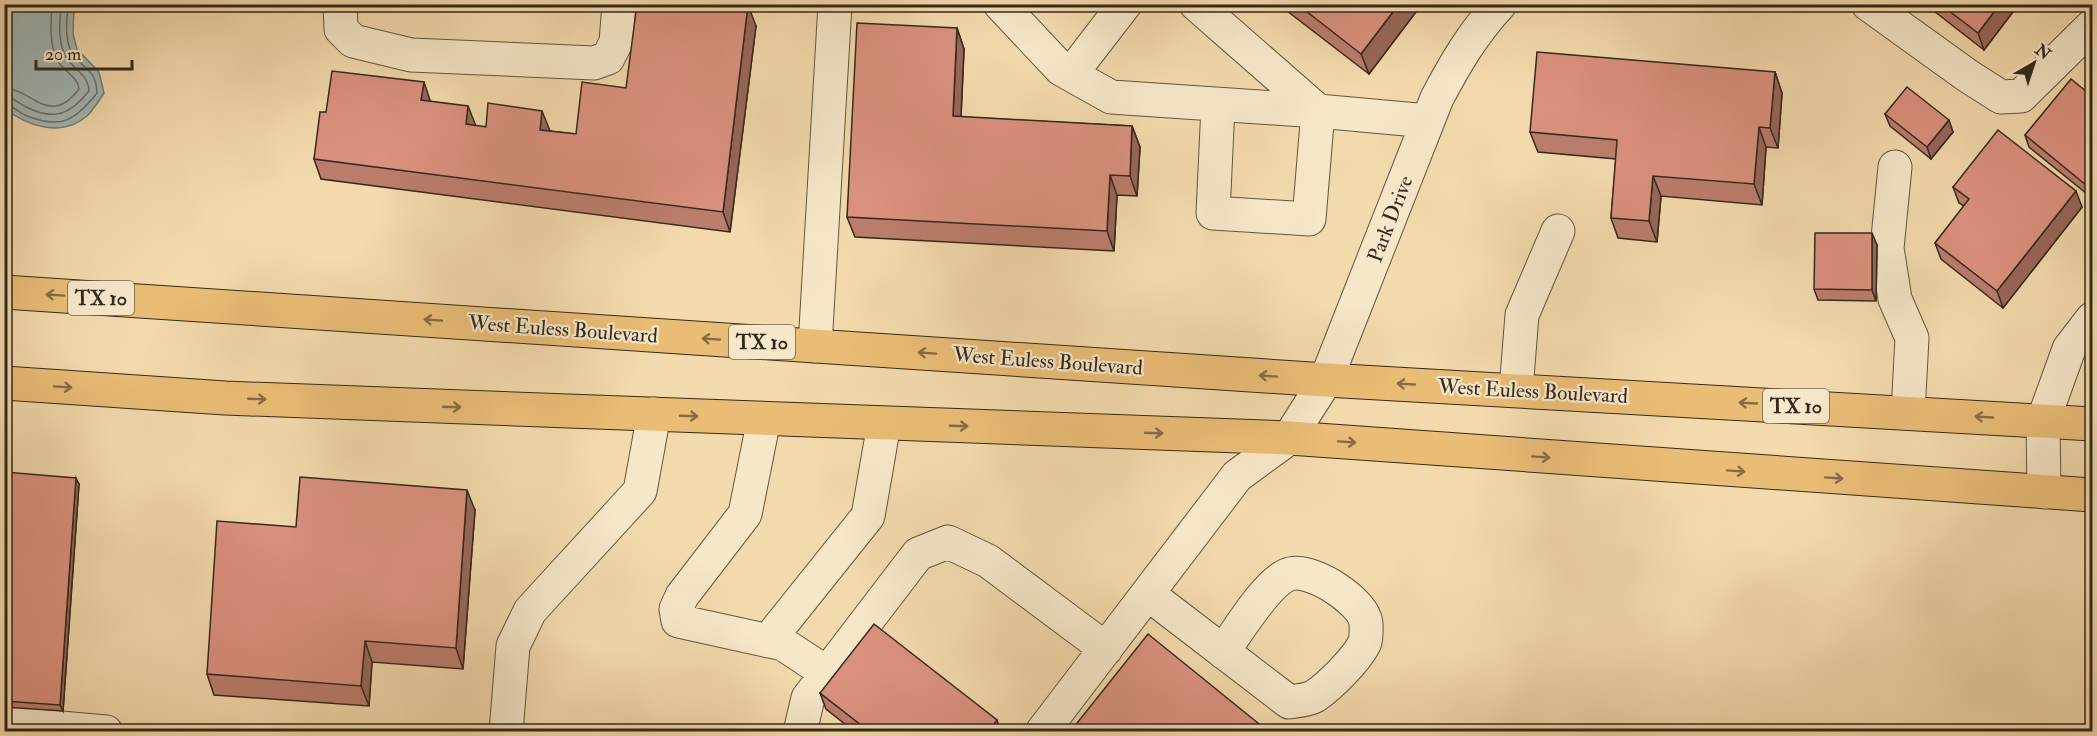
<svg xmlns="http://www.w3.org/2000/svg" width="2097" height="736" font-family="'IM FELL Double Pica',serif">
  <rect width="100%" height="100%" fill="#f3daac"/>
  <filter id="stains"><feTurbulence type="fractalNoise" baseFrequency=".00333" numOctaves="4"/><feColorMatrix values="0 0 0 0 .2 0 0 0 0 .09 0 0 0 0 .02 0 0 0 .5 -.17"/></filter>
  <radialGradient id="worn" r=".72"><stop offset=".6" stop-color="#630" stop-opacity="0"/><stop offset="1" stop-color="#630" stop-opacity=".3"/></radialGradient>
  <path fill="#a2b7b6" stroke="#757e79" stroke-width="1.5" d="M5,4L74,5L73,34L77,49L99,72L104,93C99,101 93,110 87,116C61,138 28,126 5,109Z"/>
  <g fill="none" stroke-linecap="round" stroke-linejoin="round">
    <path stroke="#6a706a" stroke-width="1.5" d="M4,88C33,89 49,128 79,89C78,76 61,70 56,58C49,41 51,23 52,4
      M4,97C14,97 18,103 26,107C54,121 70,115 89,91C88,74 74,70 66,57C57,42 60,21 61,4
      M4,104C12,105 18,112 25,115C60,130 75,121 97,93C96,68 83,70 72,53C64,39 67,20 68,4"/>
    <g stroke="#625542" stroke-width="35">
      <path id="minor" d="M340,4L341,29L353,41L411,55L594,63L608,58L616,42L619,4
        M1000,4L1061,69L1111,97L1318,111L1428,121
        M1196,4L1318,111L1309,219L1213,213L1218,106
        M1868,4L1968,76L2001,97L2021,96L2092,26
        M1071,74L1125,4
        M1895,167L1887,248L1895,299L1912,338L1908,413
        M815,346L835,4
        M1516,390L1522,315L1558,231
        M764,419L745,514L682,596L676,609L678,621L783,644L827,673
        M2044,492L2043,421L2069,349L2092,319
        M1148,594L1289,702C1297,701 1308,700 1315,696C1330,686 1358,658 1365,642C1366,638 1367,624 1365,619C1359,599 1308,565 1287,575C1266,584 1237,632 1223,652
        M768,641L868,516L884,424
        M4,723L106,732
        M506,732L513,646L530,611L640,491L654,414
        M800,732L808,698L918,554L948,542L988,561L1106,649
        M1042,732L1237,476L1289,438L1326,380L1437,98C1455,64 1473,33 1500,4"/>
    </g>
    <g stroke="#32291e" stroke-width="35">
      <path id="major" d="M4,292L1326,380L2092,424
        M4,383L225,398L1289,438L2092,495"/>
    </g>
    <use href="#minor" stroke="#f7e7c9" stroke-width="33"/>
    <use href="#major" stroke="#eabd76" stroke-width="33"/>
  </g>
  <path fill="#bc7d6d" stroke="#32291e" stroke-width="1.5" d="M1278,4H1422L1369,74Z
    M1925,4H2019L1984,50Z
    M756,26L730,232L321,179L314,159L326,112L430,101L475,126L550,131L576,134L626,88Z
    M957,28L964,49L961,117L1132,126L1140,147L1137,196L1117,195L1114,251L855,237L847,217Z
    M1775,72L1782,93L1778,148L1766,147L1762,205L1661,196L1657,242L1618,238L1611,218L1616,159L1538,152L1530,132Z
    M2092,96V198L2029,147L2025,135Z
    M1885,114L1953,132L1931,159L1890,126Z
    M1953,187L2082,207L2003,308L1941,259L1935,243L1964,206L1959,203Z
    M1877,245L1876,301L1818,300L1814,289Z
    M4,472L79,484L63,711L4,707Z
    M475,510L463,669L372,662L369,706L214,695L207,674Z
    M820,693L1001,732H855L826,709Z"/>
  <path fill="#996659" stroke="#32291e" stroke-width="1.5" d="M1399,4H1422L1369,74L1361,54Z
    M2000,4H2019L1984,50L1978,33Z
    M748,5L756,26L730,232L723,212Z
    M957,28L964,49L960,137L953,116Z
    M1775,72L1782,93L1778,148L1770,128Z
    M424,82L431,103L421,100Z
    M468,106L476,126L466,124Z
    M542,111L550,131L540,130Z
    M1949,120L1953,132L1931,159L1927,147Z
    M1132,126L1140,147L1137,196L1130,176Z
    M1759,127L1766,147L1762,205L1754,184Z
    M1110,175L1117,195L1114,251L1107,231Z
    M1653,176L1661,196L1657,242L1649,221Z
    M2076,191L2082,207L2003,308L1997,291Z
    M1872,233L1877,245L1876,301L1872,290Z
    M76,478L79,484L63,711L60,705Z
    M467,490L475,510L463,669L456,648Z
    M365,641L372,662L369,706L361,686Z
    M997,720L1001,732H989Z"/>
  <path fill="#db917f" stroke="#32291e" stroke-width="1.5" d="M637,4H741L748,5L723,212L314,159L320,112H326L332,71L424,82L421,100L468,106L466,124L486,127L488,103L542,111L540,130L576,134L582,82L626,88Z
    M1297,4H1399L1361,54Z
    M1940,4H2000L1978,33Z
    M857,23L957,28L953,116L1132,126L1130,176L1110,175L1107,231L847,217Z
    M1537,52L1775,72L1770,128L1759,127L1754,184L1653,176L1649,221L1611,218L1617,140L1530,132Z
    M2071,79L2092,96V190L2025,135Z
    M1907,87L1949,120L1927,147L1885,114Z
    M1998,130L2076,191L1997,291L1935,243L1969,199L1953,187Z
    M1815,233H1872V290L1814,289Z
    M4,472L76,478L60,705L4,701Z
    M300,477L467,490L456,648L365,641L361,686L207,674L217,521L296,527Z
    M874,624L997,720L989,732H870L820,693Z
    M1148,634L1269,732H1080L1074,727Z"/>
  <defs><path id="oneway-shaft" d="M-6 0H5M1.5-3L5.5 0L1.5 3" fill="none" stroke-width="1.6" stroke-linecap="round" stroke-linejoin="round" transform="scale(1.5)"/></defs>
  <g stroke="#856c46">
    <use href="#oneway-shaft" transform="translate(55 295) rotate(-176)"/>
    <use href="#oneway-shaft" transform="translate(433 320) rotate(-176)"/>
    <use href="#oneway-shaft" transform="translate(711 339) rotate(-176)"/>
    <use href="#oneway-shaft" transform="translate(927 353) rotate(-176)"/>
    <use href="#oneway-shaft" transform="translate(1268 376) rotate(-176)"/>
    <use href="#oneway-shaft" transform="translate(1406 384) rotate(-177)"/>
    <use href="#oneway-shaft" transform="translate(63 387) rotate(4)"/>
    <use href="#oneway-shaft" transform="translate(257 399) rotate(2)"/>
    <use href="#oneway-shaft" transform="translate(1748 403) rotate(-177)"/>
    <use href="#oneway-shaft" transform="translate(452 407) rotate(2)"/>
    <use href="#oneway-shaft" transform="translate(689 416) rotate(2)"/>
    <use href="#oneway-shaft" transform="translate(1984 417) rotate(-177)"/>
    <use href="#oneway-shaft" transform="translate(959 426) rotate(2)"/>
    <use href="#oneway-shaft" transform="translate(1154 433) rotate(2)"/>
    <use href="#oneway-shaft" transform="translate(1347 442) rotate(4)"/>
    <use href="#oneway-shaft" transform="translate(1541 457) rotate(4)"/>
    <use href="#oneway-shaft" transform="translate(1736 471) rotate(4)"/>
    <use href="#oneway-shaft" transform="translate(1834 478) rotate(4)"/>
  </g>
  <g text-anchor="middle" stroke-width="4.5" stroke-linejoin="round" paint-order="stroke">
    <g fill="#f7e7c9" stroke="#6d6251" stroke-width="1.5">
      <rect x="68" y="281" width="66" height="34" rx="4.5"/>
      <rect x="729" y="325" width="66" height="34" rx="4.5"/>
      <rect x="1763" y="389" width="66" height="34" rx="4.5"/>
    </g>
    <g font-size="20" font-weight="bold" fill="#32291e">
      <text x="101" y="305">TX 10</text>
      <text x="762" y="349">TX 10</text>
      <text x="1796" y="413">TX 10</text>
    </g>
    <g font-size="21" fill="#32291e" stroke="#f7e7c9">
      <text transform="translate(1390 219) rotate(-69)" y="7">Park Drive</text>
      <text transform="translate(563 329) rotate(4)" y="7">West Euless Boulevard</text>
      <text transform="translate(1048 361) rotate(4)" y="7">West Euless Boulevard</text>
      <text transform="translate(1533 391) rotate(3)" y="7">West Euless Boulevard</text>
    </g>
  </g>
  <rect width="2097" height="736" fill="none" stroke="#f3daac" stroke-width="24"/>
  <rect x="6" y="6" width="2085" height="724" fill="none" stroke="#32291e" stroke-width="3"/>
  <rect x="12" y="12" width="2073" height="712" fill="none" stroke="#32291e" stroke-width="1.5"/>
  <g transform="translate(2034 63) rotate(39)" stroke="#f7e7c9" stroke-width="4.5" paint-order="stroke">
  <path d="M0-4.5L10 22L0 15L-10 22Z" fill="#32291e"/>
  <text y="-9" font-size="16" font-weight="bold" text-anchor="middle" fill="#32291e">N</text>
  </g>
  <path d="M36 60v9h96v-9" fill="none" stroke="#32291e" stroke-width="3"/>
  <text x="45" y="60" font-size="18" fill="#32291e" stroke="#f7e7c9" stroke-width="4.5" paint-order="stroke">20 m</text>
  <rect width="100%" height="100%" filter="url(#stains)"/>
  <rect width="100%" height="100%" fill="url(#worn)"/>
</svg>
